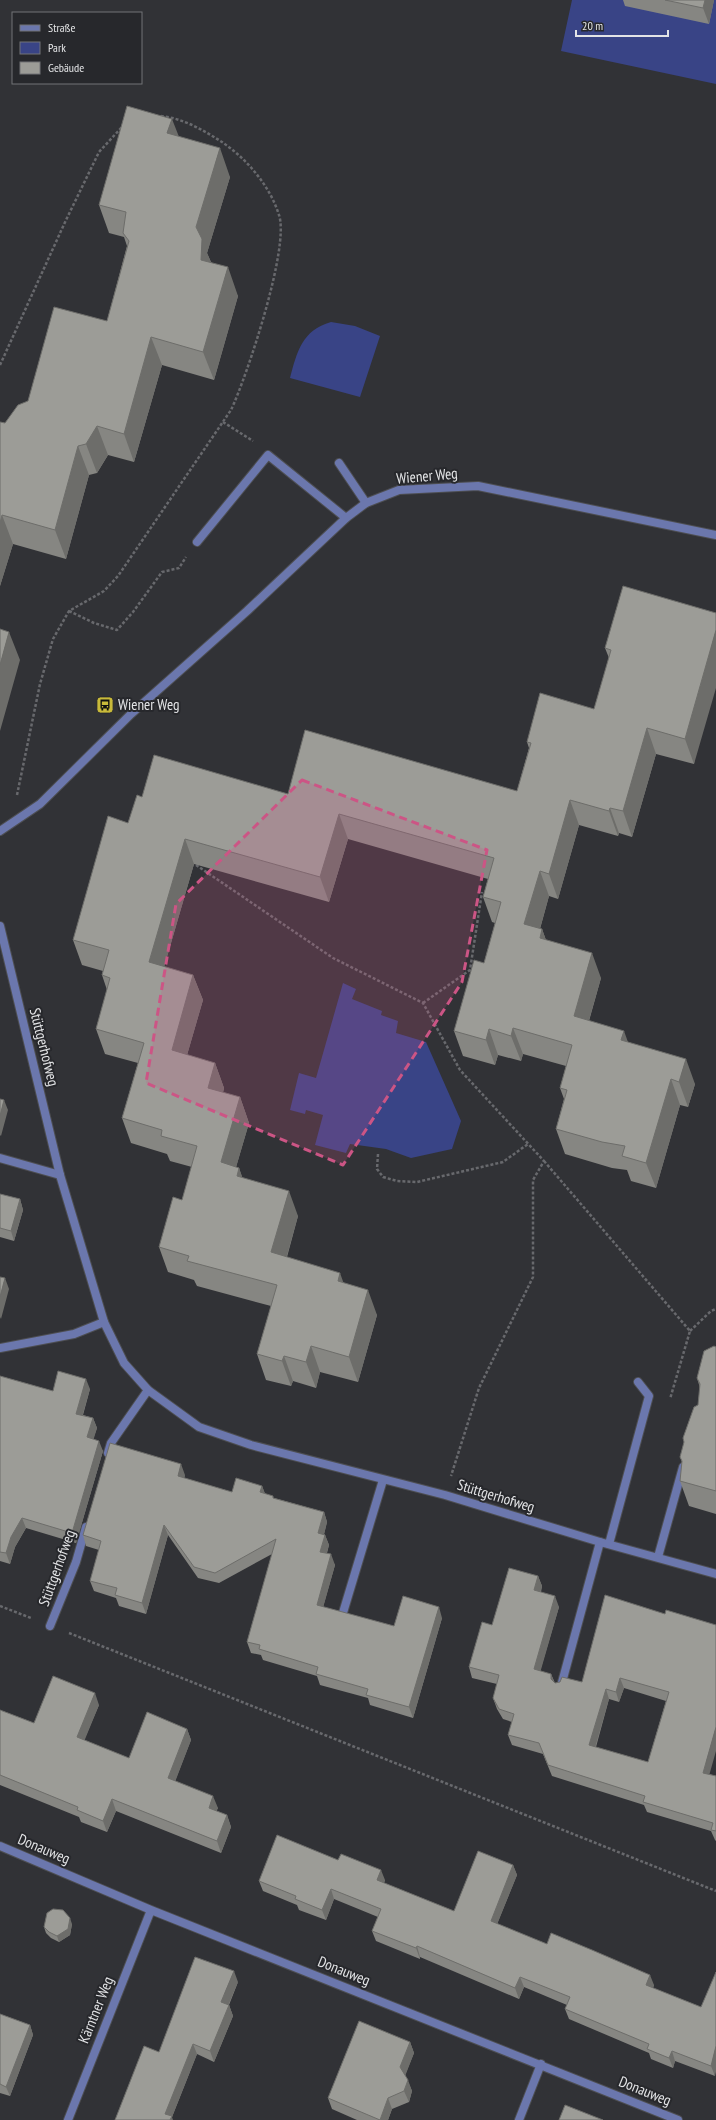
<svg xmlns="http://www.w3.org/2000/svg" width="716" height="2120" font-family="'PT Sans Narrow',sans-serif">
  <rect width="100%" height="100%" fill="#313236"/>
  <path fill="#394486" d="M572,0H716V84L561,51Z
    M331,322L355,326L380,336L360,397L290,378C297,352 302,330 331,322Z
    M343,983L356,989L352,999L382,1011L381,1015L398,1021L396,1033L426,1042L461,1121L452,1149L411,1158L386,1149L350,1144L346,1153L315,1145L323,1115L306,1110L305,1114L290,1110L299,1073L316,1078Z"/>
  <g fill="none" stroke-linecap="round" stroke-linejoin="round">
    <g stroke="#4d4e52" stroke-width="10">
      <path id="lane" d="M339,463L366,503
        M197,542L268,455L346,518
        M0,1158L60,1175
        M0,1348L74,1334L104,1322
        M108,1453L111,1443L148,1390
        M609,1544L649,1396L638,1382
        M658,1557L683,1467
        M342,1616L383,1480
        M50,1626L76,1562L86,1527
        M561,1686L600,1542"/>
    </g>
    <g stroke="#4d4e52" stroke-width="10">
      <path id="street" d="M0,831L40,804L131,714L247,611L346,518L366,503L399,490L478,486L716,535
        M0,926L60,1175L104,1322L124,1363L148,1390L199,1427L251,1445L445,1495L600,1542L716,1574
        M0,1846L151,1910L678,2120
        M68,2120L151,1910
        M519,2120L541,2064"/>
    </g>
    <path stroke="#68696d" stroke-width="2.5" stroke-dasharray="3 2" stroke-linecap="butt" d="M0,365L66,220L99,152L122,127
      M223,422L253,441
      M69,611L94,623L117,630L133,612L162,572L179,568L186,557
      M17,795L40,684L53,639L69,611L104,591L118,576L231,410C247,376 290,247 279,215C270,186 247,159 222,142C203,130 181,117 159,116
      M196,865L333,958L423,1003L460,1070L544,1161L533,1180V1277L479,1388L451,1476
      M423,1003L470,970L482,892
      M378,1154L377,1169L383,1177L397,1181L417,1182L503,1162L528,1144
      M544,1161L690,1331L670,1399
      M690,1331L711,1311L716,1309
      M0,1606L31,1618
      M69,1633L716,1891"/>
    <use href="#lane" stroke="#6b77ad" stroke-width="8"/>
    <use href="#street" stroke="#6b77ad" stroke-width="8"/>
  </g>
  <path fill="#868682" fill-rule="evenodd" d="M623,0H714L709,24L625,6Z
    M179,137L230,177L207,253L211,262L238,296L214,380L162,365L134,462L108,455L97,473L89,475L66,559L13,544L0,586V422L5,423L28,401L107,321L127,246L124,237L109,233L99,205Z
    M716,613L694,764L656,754L632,837L619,833L618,836L579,825L558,899L549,896L540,929H542L546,940L601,978L589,1021L628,1042L695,1084L688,1107L680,1105L656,1188L631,1181L627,1170L612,1168L565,1154L556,1129L564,1099L560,1088L566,1066L523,1054L521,1061L498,1055L495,1065L463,1056L454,1031L484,963L495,923L492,922L483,897L488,879L348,839L329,902L194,864L164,967L193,975L203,1000L187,1055L215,1063L224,1088L223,1093L240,1097L249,1123L236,1167L239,1168L242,1177L298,1216L287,1257L344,1283L377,1315L358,1382L320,1372L316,1388L293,1381L291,1386L266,1380L257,1354L271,1306L197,1286L194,1280L168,1272L159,1247L182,1200L192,1167L170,1161L167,1154L131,1143L122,1118L138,1063L105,1054L96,1029L107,990L102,975L103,971L82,965L73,940L128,823L142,797L288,794L517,791L529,748L527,742L594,709L609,658L605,648Z
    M0,1194L20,1199L23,1210L14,1241L0,1237Z
    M716,1347V1514L689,1506L680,1481L682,1462L680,1457L698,1405L700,1388L697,1378Z
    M0,1376L53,1391L90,1389L83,1415L93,1418L97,1428L93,1439L103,1451L76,1543L26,1528L15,1547L10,1564L0,1561Z
    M185,1475L184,1478L232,1492L262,1486L265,1494L274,1498L324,1512L327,1522L324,1534L325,1535L329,1545L327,1553L335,1565L323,1607L394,1626L442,1618L413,1718L370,1705L368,1698L320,1685L317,1676L263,1660L261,1655L251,1653L247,1642L272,1554L219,1583L198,1578L168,1535L146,1614L119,1606L116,1598L94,1591L90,1581L99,1550L86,1546L83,1535Z
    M538,1576L542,1586L541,1592L559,1607L540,1671L551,1674L555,1683L582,1682L665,1614L709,1774L716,1776V1841L715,1840L711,1831L647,1812L644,1805L552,1776L543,1754L512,1745L508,1735L512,1722L503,1719L497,1709L493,1698L497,1684L472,1678L469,1667L492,1625ZM624,1688L666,1701L648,1762L596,1747L609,1699L619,1702Z
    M99,1705L84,1740L129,1758L187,1729L191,1740L175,1781L218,1808L216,1811L227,1815L231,1827L221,1853L116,1811L107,1832L81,1822L79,1817L0,1785V1710L34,1723Z
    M513,1865L517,1875L497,1924L547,1944L654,1985L653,1988L701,2007L715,2076L675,2061L673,2068L651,2059L649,2053L569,2019L565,2009L567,2005L524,1987L519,1999L420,1957V1959L376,1941L372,1931L378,1917L334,1899L326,1920L299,1910L297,1905L263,1891L259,1881L385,1880L384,1883L454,1911Z
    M72,1924L70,1935L59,1942L51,1938L46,1933L44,1927Z
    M238,1982L229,2005L233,2016L214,2062L197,2054L172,2117L115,2120L159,2052Z
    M0,2014L30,2025L33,2035L10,2096L0,2093Z
    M410,2042L414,2053L405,2075L412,2091L409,2102L392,2109L388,2120H357L332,2109L328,2098Z"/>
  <path fill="#6d6d6a" d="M705,0H714L709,24L703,8Z
    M172,119L183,147L167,133Z
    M220,148L230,177L207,253L213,267L201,260L196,227Z
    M228,267L238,296L214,380L203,352Z
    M151,337L162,365L134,462L124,434Z
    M97,426L108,455L97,473L86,444Z
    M78,446L89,475L66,559L55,530Z
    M2,515L13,544L0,586V523Z
    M716,630V688L694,764L685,739Z
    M9,632L20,660L0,731V665Z
    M647,728L656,754L632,837L623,811Z
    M570,800L579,825L558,899L549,874Z
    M610,808L619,833L618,836L609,811Z
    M339,814L348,839L329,902L320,877Z
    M185,839L194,864L158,988L149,962Z
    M540,871L549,896L534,950L524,924Z
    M542,929L551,955L540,938Z
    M592,953L601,978L583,1041L574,1016Z
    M193,975L203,1000L181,1076L172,1050Z
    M513,1028L523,1054L521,1061L511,1036Z
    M489,1029L498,1055L495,1065L486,1040Z
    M624,1031L633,1056L621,1040Z
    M686,1059L695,1084L688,1107L679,1082Z
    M215,1063L224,1088L217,1114L208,1088Z
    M671,1079L680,1105L656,1188L646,1163Z
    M240,1097L249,1123L230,1188L221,1162Z
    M4,1100L8,1110L1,1136L0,1135V1116Z
    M239,1168L248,1193L237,1176Z
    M289,1191L298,1216L281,1277L271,1252Z
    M20,1199L23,1210L14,1241L11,1231Z
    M340,1273L349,1298L338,1281Z
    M5,1278L9,1289L1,1319L0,1317V1297Z
    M368,1290L377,1315L358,1382L349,1357Z
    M311,1346L320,1372L316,1388L306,1362Z
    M284,1356L293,1381L291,1386L282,1361Z
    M86,1379L90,1389L80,1424L76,1414Z
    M93,1418L97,1428L91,1448L87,1437Z
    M99,1441L103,1451L76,1543L72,1533Z
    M181,1464L185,1475L182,1487L178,1476Z
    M262,1486L266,1496L260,1492Z
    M324,1512L327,1522L322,1543L318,1533Z
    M22,1518L26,1528L15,1547L10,1564L6,1553L11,1537Z
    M164,1525L168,1535L146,1614L142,1603Z
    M325,1535L329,1545L324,1562L320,1552Z
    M331,1554L335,1565L321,1615L317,1605Z
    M538,1576L542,1586L538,1600L534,1590Z
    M555,1596L559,1607L538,1680L534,1669Z
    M439,1607L442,1618L413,1718L409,1707Z
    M551,1674L555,1684L551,1679Z
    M620,1678L624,1688L619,1702L616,1692Z
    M606,1689L609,1699L593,1755L589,1745Z
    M95,1693L99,1705L81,1749L77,1737Z
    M716,1727V1751L707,1783L703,1773Z
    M187,1729L191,1740L172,1790L168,1778Z
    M213,1796L218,1808L213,1819L209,1808Z
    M112,1799L116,1811L107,1832L103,1821Z
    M227,1815L231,1827L221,1853L217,1841Z
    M513,1865L517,1875L494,1932L491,1921Z
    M381,1870L385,1880L381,1891L377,1880Z
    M331,1889L334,1899L326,1920L322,1910Z
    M70,1918L72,1924L70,1935L59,1942L57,1936Z
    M417,1946L420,1957V1959L416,1948Z
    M234,1971L238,1982L225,2013L221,2002Z
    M650,1975L654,1985L650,1996L646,1985Z
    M520,1977L524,1987L519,1999L515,1988Z
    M229,2005L233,2016L214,2062L210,2051Z
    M30,2025L33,2035L10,2096L6,2087Z
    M410,2042L414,2053L404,2079L400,2067Z
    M193,2044L197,2054L172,2117L173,2120H167L165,2114Z
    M716,2046V2072L715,2076L711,2066Z
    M672,2051L675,2061L673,2068L669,2058Z
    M408,2080L412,2091L409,2102L404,2091Z
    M388,2098L392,2109L388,2120H380Z"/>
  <path fill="#9c9c97" stroke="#6d6d6a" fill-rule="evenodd" d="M665,0H705L703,8Z
    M127,106L172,119L167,133L220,148L196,227L202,239L201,260L228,267L203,352L151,337L124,434L97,426L86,444L78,446L55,530L2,515L0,523V422L5,423L18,405L28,401L54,307L107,321L129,241L123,233L126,212L99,205Z
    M623,586L716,613V630L685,739L647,728L623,811L610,808L609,811L570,800L549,874L540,871L524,924L542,929L540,938L592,953L574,1016L624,1031L621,1040L686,1059L679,1082L671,1079L646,1163L622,1156L625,1146L602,1142L556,1129L567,1090L560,1088L572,1045L513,1028L511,1036L489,1029L486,1040L454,1031L474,960L484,963L501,902L483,897L494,858L339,814L320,877L185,839L149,962L193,975L172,1050L215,1063L208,1088L240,1097L221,1162L239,1168L237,1176L289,1191L271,1252L340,1273L338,1281L368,1290L349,1357L311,1346L306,1362L284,1356L282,1361L257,1354L277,1285L187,1261L189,1256L159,1247L173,1197L182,1200L197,1146L161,1136L162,1130L122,1118L144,1043L96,1029L110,978L102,975L109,950L73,940L108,816L128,823L137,795L142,797L154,755L288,794L305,730L517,791L531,743L527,742L540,693L594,709L611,650L605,648Z
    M0,629L9,632L0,665Z
    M0,1099L4,1100L0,1116Z
    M0,1194L20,1199L11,1231L0,1228Z
    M0,1277L5,1278L0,1297Z
    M714,1346L716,1347V1491L680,1481L682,1461L680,1457L684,1442L683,1438L694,1407L698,1405L700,1384L697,1378L704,1351Z
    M58,1371L86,1379L76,1414L93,1418L87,1437L99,1441L72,1533L22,1518L11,1537L6,1553L0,1552V1376L53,1391Z
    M110,1443L181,1464L178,1476L232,1492L236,1478L262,1486L260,1492L273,1496V1498L324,1512L318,1533L325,1535L320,1552L331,1554L317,1605L394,1626L403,1596L439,1607L409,1707L366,1695L368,1689L316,1674L318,1667L259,1649L260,1645L247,1642L276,1539L215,1573L194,1567L164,1525L142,1603L115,1595L117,1588L90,1581L101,1541L83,1535Z
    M509,1568L538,1576L534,1590L555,1596L534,1669L551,1674V1679L555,1683L560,1682L562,1677L582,1682L605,1595L665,1614L666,1610L716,1625V1727L703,1773L716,1776V1831L711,1830L713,1823L643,1802L645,1796L548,1765L539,1743L508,1735L514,1714L499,1709L493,1698L499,1675L469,1667L482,1622L492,1625ZM620,1678L669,1692L648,1762L589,1745L606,1689L616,1692Z
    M53,1676L95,1693L77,1737L129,1758L147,1712L187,1729L168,1778L213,1796L209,1808L227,1815L217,1841L112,1799L103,1821L77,1810L78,1807L0,1775V1710L34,1723Z
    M277,1835L338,1860L341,1854L381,1870L377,1880L454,1911L478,1851L513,1865L491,1921L547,1944L551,1933L592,1950L650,1975L646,1985L701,2007L716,1972V2046L711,2066L672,2051L669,2058L647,2049L649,2044L565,2009L570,1997L520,1977L515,1988L417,1946L416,1948L372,1931L381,1909L331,1889L322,1910L295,1899L296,1896L259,1881Z
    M53,1909L63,1910L70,1918L68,1929L57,1936L49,1932L44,1927L47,1913Z
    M195,1957L234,1971L221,2002L229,2005L210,2051L193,2044L165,2114L172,2116L170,2120H115L144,2046L159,2052Z
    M0,2014L30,2025L6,2087L0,2084Z
    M359,2021L410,2042L400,2067L408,2080L404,2091L388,2098L380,2120L328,2098Z
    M565,2105L603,2120H559Z"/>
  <path fill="#cc5585" fill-opacity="0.2" stroke="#cc5585" stroke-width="3" stroke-dasharray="8 5" stroke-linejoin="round" d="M302,780L487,850L462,982L343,1165L146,1083L176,904Z"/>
  <defs>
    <g id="bus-square" transform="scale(0.9)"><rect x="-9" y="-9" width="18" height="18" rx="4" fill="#c9ba3a" stroke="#27282c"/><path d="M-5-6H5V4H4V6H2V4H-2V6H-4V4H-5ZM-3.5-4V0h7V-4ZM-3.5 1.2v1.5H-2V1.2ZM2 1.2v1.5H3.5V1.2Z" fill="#111"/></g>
  </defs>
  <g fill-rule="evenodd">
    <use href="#bus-square" x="105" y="705"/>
  </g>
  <g text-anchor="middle" stroke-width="4" stroke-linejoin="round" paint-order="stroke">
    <g font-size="15" fill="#e3e4e6" stroke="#27282c">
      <text transform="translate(427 476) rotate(-5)" y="5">Wiener Weg</text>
      <text transform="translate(44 1047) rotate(76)" y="5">Stüttgerhofweg</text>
      <text transform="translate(496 1496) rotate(17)" y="5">Stüttgerhofweg</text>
      <text transform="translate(57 1568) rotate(-70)" y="5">Stüttgerhofweg</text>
      <text transform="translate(44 1849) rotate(23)" y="5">Donauweg</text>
      <text transform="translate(344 1971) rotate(22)" y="5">Donauweg</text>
      <text transform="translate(96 2010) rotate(-68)" y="5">Kärntner Weg</text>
      <text transform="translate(645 2091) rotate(22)" y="5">Donauweg</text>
    </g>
    <g font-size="15" fill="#e3e4e6" stroke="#27282c" text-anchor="start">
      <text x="118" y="710">Wiener Weg</text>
    </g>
  </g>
  <rect x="12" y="12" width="130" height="72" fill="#27282c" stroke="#727376"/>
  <rect x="20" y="25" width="20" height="6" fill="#6b77ad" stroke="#727376"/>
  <text x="48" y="32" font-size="12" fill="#e3e4e6">Straße</text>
  <rect x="20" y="42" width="20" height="12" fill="#394486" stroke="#727376"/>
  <text x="48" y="52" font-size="12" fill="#e3e4e6">Park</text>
  <rect x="20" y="62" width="20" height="12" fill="#9c9c97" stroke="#727376"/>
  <text x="48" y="72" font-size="12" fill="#e3e4e6">Gebäude</text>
  <path d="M576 30v6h92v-6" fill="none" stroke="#e3e4e6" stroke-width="2"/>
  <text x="582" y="30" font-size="12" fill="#e3e4e6" stroke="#27282c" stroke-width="3" paint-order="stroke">20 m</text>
</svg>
